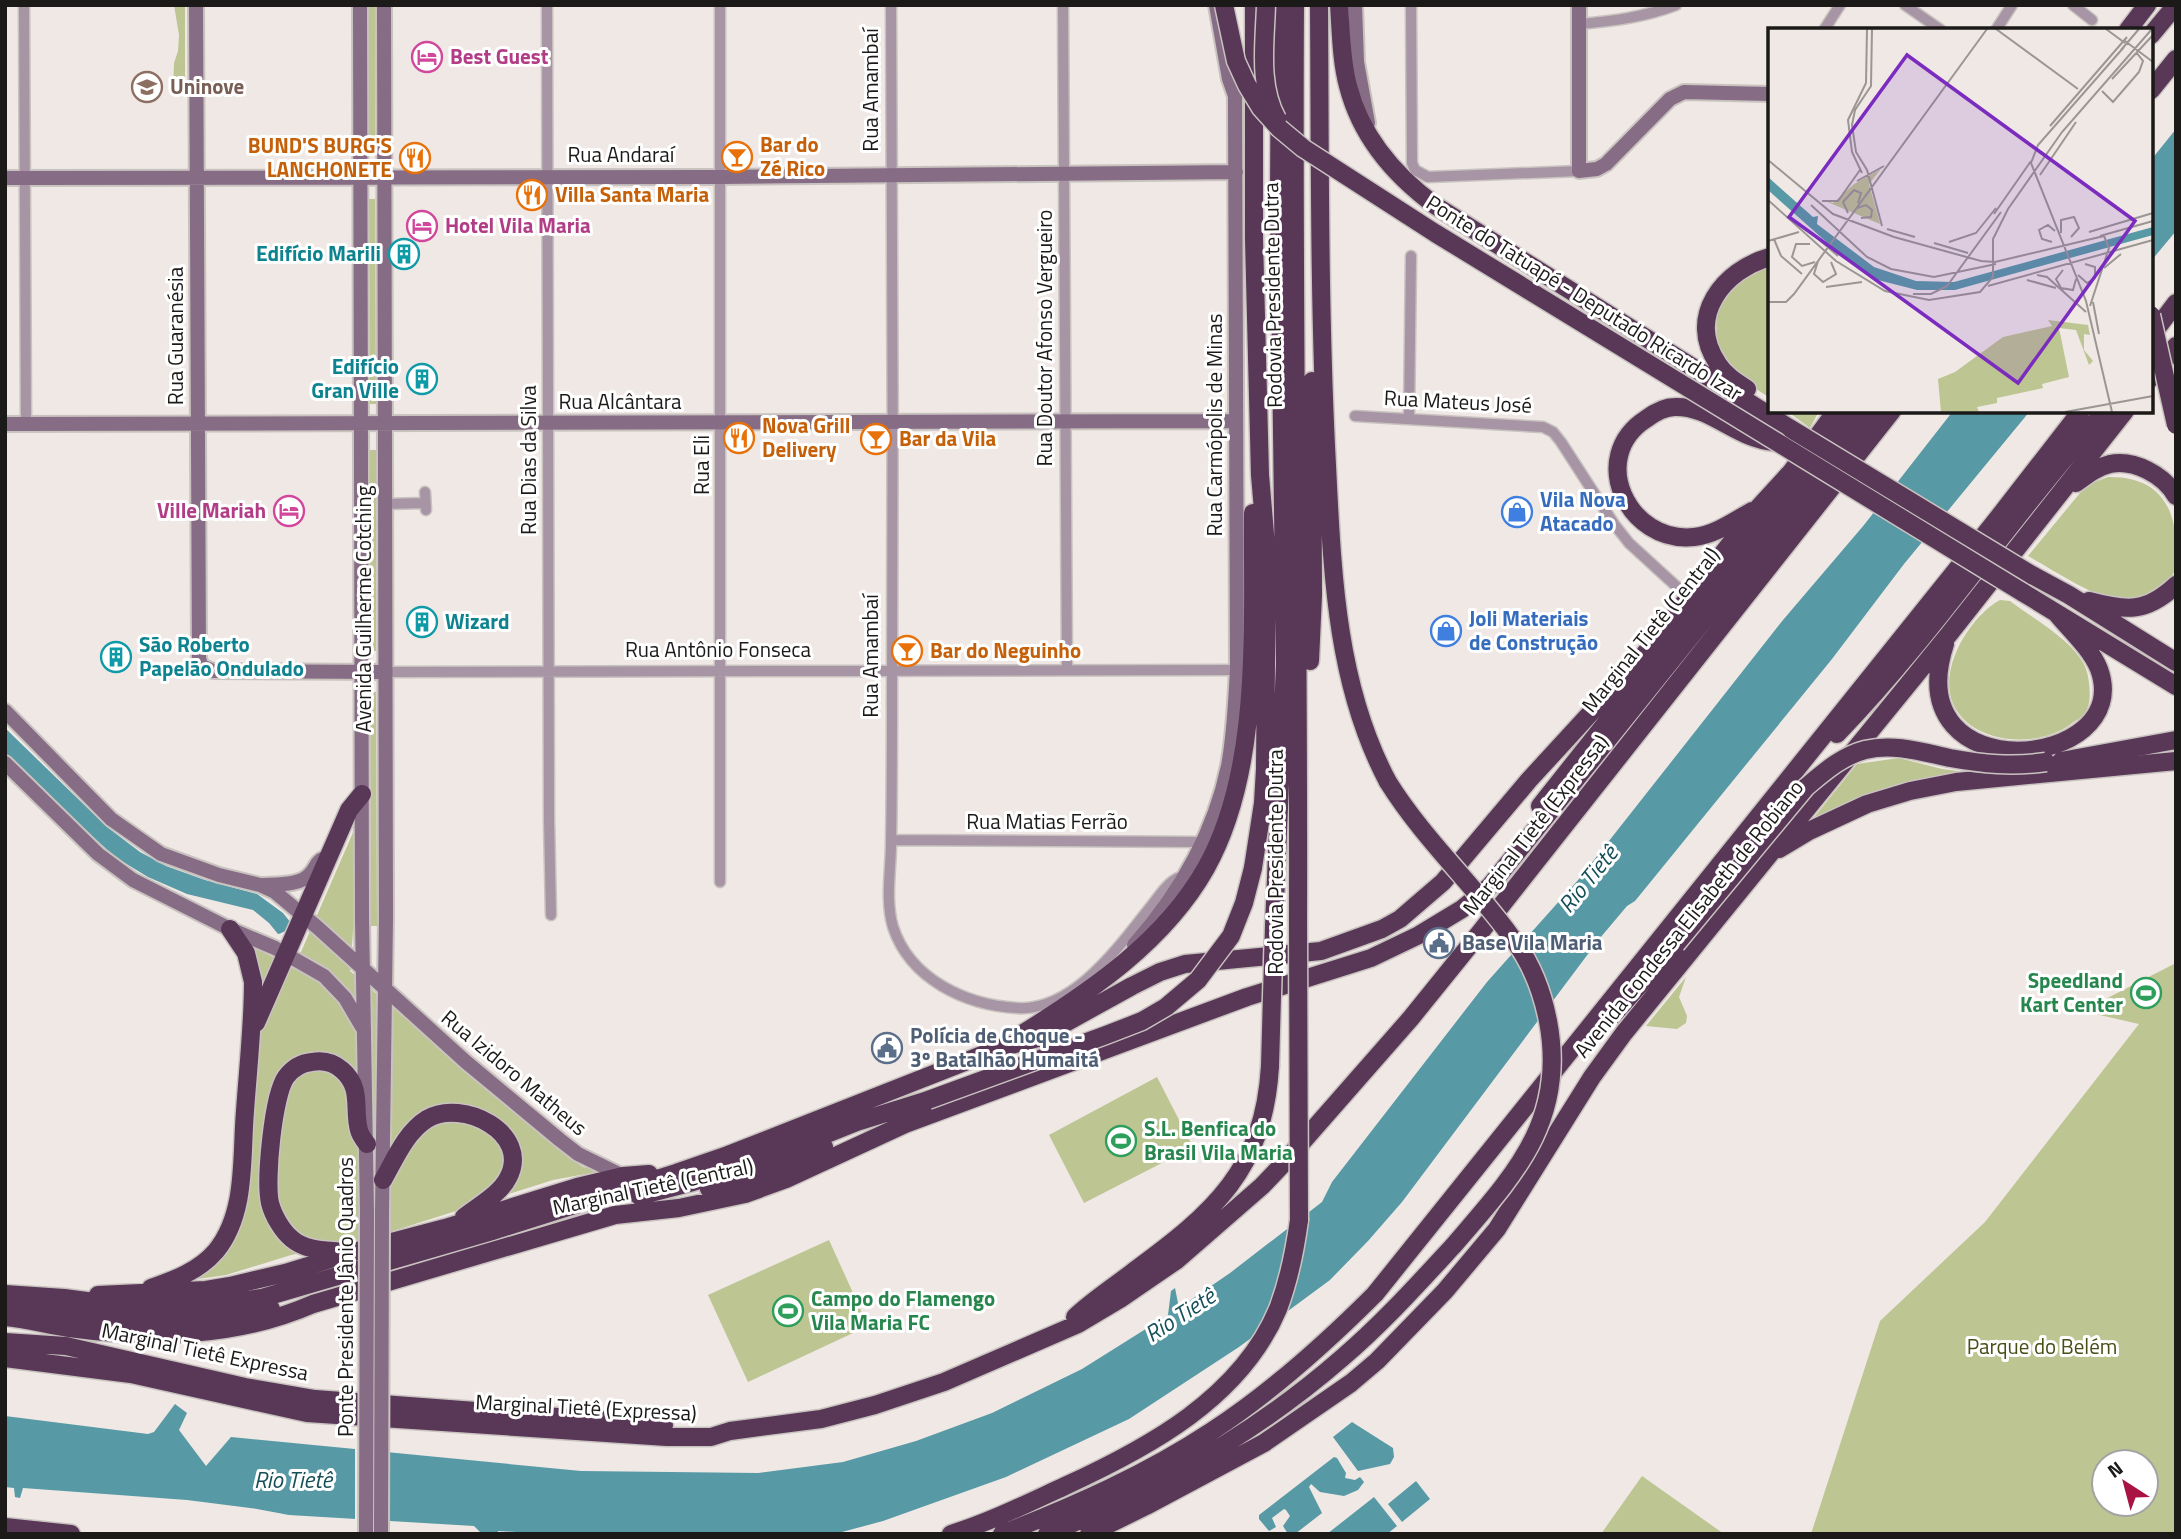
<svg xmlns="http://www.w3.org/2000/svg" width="2181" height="1539" font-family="'Titillium Web',sans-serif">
  <rect width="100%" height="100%" fill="#efe8e5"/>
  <path fill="#bdc592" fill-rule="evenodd" d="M174,5H185V92H173L174,63L178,51L179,35Z
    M369,5H375V149L369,148Z
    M369,199H375L376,404H370Z
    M1770,264V398C1758,390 1745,382 1734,372C1711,350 1709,303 1736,283C1745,275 1759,270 1770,264Z
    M1787,411H1819L1810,428Z
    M370,450H376V651H370Z
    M2108,477C2155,476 2176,503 2176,548C2176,556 2178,568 2173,574C2162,589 2138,601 2120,600C2098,600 2050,568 2028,556L2080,493L2092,483Z
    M2000,600L2010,601C2031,617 2066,637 2080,658C2086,666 2088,674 2089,683C2090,694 2091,705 2084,714C2081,718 2075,721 2071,724C2026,757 1935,737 1951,668C1957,642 1977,613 2000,600Z
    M370,692H376L377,926H371Z
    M1899,758L1942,769L1982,774L1812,820L1857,764Z
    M355,828L354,918L350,971L569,1158L583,1167L602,1171L553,1180L390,1232L347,1244L291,1255L226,1275L198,1279L150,1280L197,1263L232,1229L253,947L294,968Z
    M2176,963V1534H1811L1880,1321L1985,1222L2139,1024L2082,1011ZM2104,1462H2146V1504H2104Z
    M1686,977L1679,997L1687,1016L1686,1023L1677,1029L1646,1026Z
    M1157,1077L1193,1147L1084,1203L1049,1135Z
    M829,1240L868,1326L748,1382L708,1295Z
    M1642,1476L1724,1534H1601Z"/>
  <path fill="#5799a5" d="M2176,129V231L2151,261V160Z
    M1953,411H2030L1904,564L1832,659L1635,901L1627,906L1600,938L1402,1202L1368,1241L1330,1280L1239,1347L1129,1419L1006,1477L883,1521L842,1532L821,1534H551L498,1531V1534H482L474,1526L289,1515L257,1509L187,1500L23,1488L20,1498L15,1497L14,1488L5,1487V1416L148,1434L154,1432L175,1404L187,1413L179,1430L206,1466L231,1437L581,1471L758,1473L843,1462L916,1441L992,1413L1082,1369L1168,1315L1171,1291L1175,1288L1179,1308L1230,1273L1322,1202L1332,1182L1487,982L1579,879L1783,620L1864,525Z
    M5,728L107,827L140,852L166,866L205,880L257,894L283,913L291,923C289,928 284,933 278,934L269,923L253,910L187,894L148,877L115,857L5,756Z
    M1352,1422L1393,1448L1394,1457L1390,1464L1358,1471L1333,1437Z
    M1334,1457L1337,1458L1346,1473L1345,1478L1355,1480L1360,1477L1364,1482L1358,1490L1344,1496L1320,1492L1311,1484L1309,1487L1322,1513L1295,1534H1288L1283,1526L1290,1516L1286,1510L1284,1509L1272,1518L1276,1527L1269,1531L1259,1519V1515Z
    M1416,1481L1430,1499L1402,1522L1388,1504Z
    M1374,1497L1397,1526L1387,1534H1327Z"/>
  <path fill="#efe8e5" d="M355,1447L386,1449V1524L355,1521Z"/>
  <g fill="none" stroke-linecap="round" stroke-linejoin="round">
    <g stroke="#c9c3c0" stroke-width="13">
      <path id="street" d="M24,5L26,424
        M547,5L549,819L551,915
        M720,5V882
        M891,5C893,234 893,463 892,692C892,742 892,792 891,843C891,870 885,900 893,927C910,979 965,1005 1017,1008C1074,1012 1120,945 1152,905C1161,894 1170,878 1185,876
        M1063,5L1067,670
        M1411,5L1412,163L1415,170L1428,177L1579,171
        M1905,5L1941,30
        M2073,5L2092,20
        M1580,24C1613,21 1645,17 1676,5
        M1824,30L1840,5
        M1996,30L2012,5
        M1355,416L1543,427L1553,432L1561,442L1614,524L1629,543L1688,597
        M1409,418L1411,256
        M425,492L426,510
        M385,504L425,503
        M385,672L1237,670
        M892,840L1202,842"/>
    </g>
    <g stroke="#c9c3c0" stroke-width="18">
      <path id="secondary" d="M196,5L199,658L201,666L213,671L385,672
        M360,5L362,918L367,1212
        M1355,5L1357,62L1368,123
        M1579,5V171L1597,169L1606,164L1670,99L1684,92L1770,94
        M5,178L720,177L1236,172
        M5,424L1235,421
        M5,711L111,819L161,854L219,875L260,885L275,892L317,927L466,1062L560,1140L578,1154L623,1176
        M5,763L98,854L133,880L230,929L275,948L324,976L345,998L362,1027
        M261,885C276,884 300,886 310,874C316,868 316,861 325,858
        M1134,945C1179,894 1214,833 1228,766C1234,735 1235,702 1237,670L1235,96L1229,79L1216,5
        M382,1212L386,917L384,5"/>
    </g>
    <g stroke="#c9c3c0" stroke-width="21">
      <path id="highway" d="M1295,5C1293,310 1299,615 1298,920
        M1319,5C1320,152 1319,299 1326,446C1332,559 1333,679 1388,782
        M1339,5C1341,32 1341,60 1348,86C1361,137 1395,176 1436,206L1791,429
        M2128,30L2147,5
        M2151,35L2176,5
        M2151,90L2176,59
        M2151,336L2176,303
        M2151,378L2176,346
        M1747,389C1736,382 1725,375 1718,364C1686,317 1723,270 1770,257
        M2076,483C2087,475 2097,467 2110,464C2134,459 2164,475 2176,496
        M1752,511C1734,521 1715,535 1694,537C1628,544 1587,457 1646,419C1654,413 1665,407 1675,407C1711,406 1736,439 1774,442
        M2032,575L2069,595L2176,662
        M2022,592L2176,686
        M2089,601C2127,611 2146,613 2176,585
        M1945,644C1896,794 2136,770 2099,669C2091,649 2071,631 2057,614
        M1310,661L1313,595L1312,381
        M1837,734C1935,633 2012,515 2105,411
        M2061,761L2176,740
        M1540,806L1854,411
        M1779,849L1809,831L1867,804L1910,791L1956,782L2176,761
        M1253,868L1263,803L1265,769L1267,557L1260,475L1254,239V5
        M1274,926L1285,664L1279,199L1280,5
        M1613,1015L1676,944
        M256,1023L349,810L362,794
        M1022,1034C1091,991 1165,941 1206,868C1262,768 1252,625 1253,513
        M383,1180C395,1159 406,1132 427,1119C462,1098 532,1133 508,1178C500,1194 478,1206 464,1217
        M709,1189L764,1174L824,1147
        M639,1196L693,1182L759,1161L857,1122L928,1100
        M343,1252C326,1250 306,1251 292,1239C282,1231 273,1215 270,1203C265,1181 273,1095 286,1077C292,1069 301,1063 312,1062C323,1060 334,1063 342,1070C363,1088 353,1109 359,1130C360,1135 364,1140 367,1144
        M151,1288C174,1280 199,1271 216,1251C247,1213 241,1157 245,1111C248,1068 253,1025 253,982L246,953L230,929
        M5,1294L64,1298L132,1307L175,1308L262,1298L492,1231L676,1173L728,1155L1000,1048L1038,1038L1132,986L1160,972L1185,964L1321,951L1382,929L1400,919L1443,882L1529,780L1643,656L1758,508L1791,472L1836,411
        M98,1295L206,1290L230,1286L285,1273L350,1253L445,1228L577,1187L623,1176L649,1174
        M5,1305C53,1311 100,1320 149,1322C189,1323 231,1317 271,1309
        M5,1317C27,1319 48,1325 69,1328C152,1339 235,1338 313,1304L615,1215L679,1208L745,1194L786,1179L905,1124L1247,997L1371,958L1419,935L1462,909L1490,886L1872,411
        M1075,1317C1093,1300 1115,1286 1134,1271C1213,1213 1264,1170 1270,1066
        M5,1342L66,1346L245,1387L315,1399L664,1425
        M5,1358L131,1374L307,1413L667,1437H711L730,1431L821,1419L875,1405L944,1382L1078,1324L1120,1299L1177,1260L1262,1186L1282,1165L1411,1018L1478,935L1892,411
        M5,1527L71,1534
        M951,1534C990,1522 1028,1503 1065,1486C1148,1448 1241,1398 1278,1309C1289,1280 1295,1250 1299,1220
        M1002,1534C1074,1506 1147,1474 1212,1431C1272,1392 1325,1344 1375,1294L1994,523L2081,411
        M1047,1534C1153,1491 1255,1434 1342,1358C1382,1324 1418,1284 1454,1245
        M1089,1534L1146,1506L1264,1443L1351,1383L1377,1361L1445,1291L1497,1229L1592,1077L1624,1033L1950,633L2125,411"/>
    </g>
    <use href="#street" stroke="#a795a5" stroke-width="10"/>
    <use href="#secondary" stroke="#866c84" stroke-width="14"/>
    <use href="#highway" stroke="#593757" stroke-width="18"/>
    <g stroke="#c9c3c0" stroke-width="18" stroke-linecap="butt">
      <path id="secondary-bridge" d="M366,1534L367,1212
        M381,1534L382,1212"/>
    </g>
    <g stroke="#c9c3c0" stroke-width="21" stroke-linecap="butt">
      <path id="highway-bridge" d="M1224,5L1236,61L1247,85L1261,108L1279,128L1303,148L1435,233L2022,592
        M1266,5C1265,42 1258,85 1277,119
        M2151,315L2176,425
        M1791,429L2032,575
        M1388,782C1423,838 1471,882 1510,935C1530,960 1542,990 1548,1021C1567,1121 1514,1175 1454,1245
        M1298,920L1299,1220
        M1676,944L1806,787C1824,772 1842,756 1865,750C1894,743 1922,752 1950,758C1983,764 2012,767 2046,762
        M1270,1066L1274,926
        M928,1100L1106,1035L1142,1021L1166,1007L1198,980L1231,936L1244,903L1253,868"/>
    </g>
    <use href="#secondary-bridge" stroke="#866c84" stroke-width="14"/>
    <use href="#highway-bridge" stroke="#593757" stroke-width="18"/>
  </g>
  <defs>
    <g id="hotel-ring" transform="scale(1.575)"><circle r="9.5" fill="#fff" stroke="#d1479c" stroke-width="1.5"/><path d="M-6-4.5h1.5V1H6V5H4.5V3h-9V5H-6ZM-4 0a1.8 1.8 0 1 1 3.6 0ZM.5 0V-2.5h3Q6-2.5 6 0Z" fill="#d1479c"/></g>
    <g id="university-ring" transform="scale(1.575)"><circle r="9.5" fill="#fff" stroke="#8d6e63" stroke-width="1.5"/><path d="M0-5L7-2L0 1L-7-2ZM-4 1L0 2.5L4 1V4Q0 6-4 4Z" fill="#8d6e63"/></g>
    <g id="bar-ring" transform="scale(1.575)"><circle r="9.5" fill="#fff" stroke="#e8710a" stroke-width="1.5"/><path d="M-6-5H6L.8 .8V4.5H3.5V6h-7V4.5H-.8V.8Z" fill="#e8710a"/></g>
    <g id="restaurant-ring" transform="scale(1.575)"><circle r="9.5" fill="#fff" stroke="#e8710a" stroke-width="1.5"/><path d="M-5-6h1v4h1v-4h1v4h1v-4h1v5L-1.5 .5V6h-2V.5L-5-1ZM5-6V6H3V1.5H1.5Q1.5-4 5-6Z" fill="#e8710a"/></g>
    <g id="building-ring" transform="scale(1.575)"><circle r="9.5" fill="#fff" stroke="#0f9aa8" stroke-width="1.5"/><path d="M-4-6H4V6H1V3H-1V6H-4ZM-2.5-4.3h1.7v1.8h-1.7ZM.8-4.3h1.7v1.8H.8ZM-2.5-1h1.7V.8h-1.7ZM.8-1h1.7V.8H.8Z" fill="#0f9aa8"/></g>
    <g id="shop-ring" transform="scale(1.575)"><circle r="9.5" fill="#fff" stroke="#3f7fe0" stroke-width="1.5"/><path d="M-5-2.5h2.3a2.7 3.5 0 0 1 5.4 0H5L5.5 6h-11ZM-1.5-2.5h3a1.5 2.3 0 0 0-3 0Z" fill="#3f7fe0"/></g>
    <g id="civic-ring" transform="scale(1.575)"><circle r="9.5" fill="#fff" stroke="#5c6f8a" stroke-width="1.5"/><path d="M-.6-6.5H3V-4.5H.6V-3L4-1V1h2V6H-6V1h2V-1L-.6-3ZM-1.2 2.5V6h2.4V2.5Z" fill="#5c6f8a"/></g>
    <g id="stadium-ring" transform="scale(1.575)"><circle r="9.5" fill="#fff" stroke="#2e9e5b" stroke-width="1.5"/><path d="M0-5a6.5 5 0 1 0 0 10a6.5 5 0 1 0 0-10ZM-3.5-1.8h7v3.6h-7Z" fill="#2e9e5b"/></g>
  </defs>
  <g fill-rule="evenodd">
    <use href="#hotel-ring" x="427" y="57"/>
    <use href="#university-ring" x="147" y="87"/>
    <use href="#bar-ring" x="737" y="157"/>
    <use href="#restaurant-ring" x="415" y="158"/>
    <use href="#restaurant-ring" x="532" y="195"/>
    <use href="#hotel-ring" x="422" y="226"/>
    <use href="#building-ring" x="404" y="254"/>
    <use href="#building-ring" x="422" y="379"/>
    <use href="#restaurant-ring" x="739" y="438"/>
    <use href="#bar-ring" x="876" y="439"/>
    <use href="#hotel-ring" x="289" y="511"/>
    <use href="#shop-ring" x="1517" y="512"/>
    <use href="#building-ring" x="422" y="622"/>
    <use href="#shop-ring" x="1446" y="631"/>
    <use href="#bar-ring" x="907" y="651"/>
    <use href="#building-ring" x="116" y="657"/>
    <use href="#civic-ring" x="1439" y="943"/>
    <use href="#stadium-ring" x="2146" y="993"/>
    <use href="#civic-ring" x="887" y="1048"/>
    <use href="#stadium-ring" x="1121" y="1141"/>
    <use href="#stadium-ring" x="788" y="1311"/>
  </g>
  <g text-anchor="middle" stroke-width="6" stroke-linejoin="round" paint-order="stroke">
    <g font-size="21" font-weight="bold" fill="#b23c85" stroke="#fff" text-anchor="start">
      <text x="450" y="64">Best Guest</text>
      <text x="445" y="233">Hotel Vila Maria</text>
      <text x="266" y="518" text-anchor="end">Ville Mariah</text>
    </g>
    <g font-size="21" font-weight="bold" fill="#785e54" stroke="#fff" text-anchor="start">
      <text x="170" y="94">Uninove</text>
    </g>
    <g font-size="21" fill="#1c1a19" stroke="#fff">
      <text transform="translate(871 90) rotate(-90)" y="7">Rua Amambaí</text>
      <text x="621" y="162">Rua Andaraí</text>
      <text transform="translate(1273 295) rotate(-91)" y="7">Rodovia Presidente Dutra</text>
      <text transform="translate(1584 298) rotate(32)" y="7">Ponte do Tatuapé - Deputado Ricardo Izar</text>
      <text transform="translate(176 336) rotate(-90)" y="7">Rua Guaranésia</text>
      <text transform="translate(1045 338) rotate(-90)" y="7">Rua Doutor Afonso Vergueiro</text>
      <text x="620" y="409">Rua Alcântara</text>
      <text transform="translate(1458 402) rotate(3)" y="7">Rua Mateus José</text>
      <text transform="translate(1215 425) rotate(-90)" y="7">Rua Carmópolis de Minas</text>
      <text transform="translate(529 460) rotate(-90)" y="7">Rua Dias da Silva</text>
      <text transform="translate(702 465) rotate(-90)" y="7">Rua Eli</text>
      <text transform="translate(364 609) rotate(-90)" y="7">Avenida Guilherme Cotching</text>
      <text transform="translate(1651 630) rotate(-51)" y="7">Marginal Tietê (Central)</text>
      <text x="718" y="657">Rua Antônio Fonseca</text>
      <text transform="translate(871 656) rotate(-90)" y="7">Rua Amambaí</text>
      <text x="1047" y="829">Rua Matias Ferrão</text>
      <text transform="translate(1536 825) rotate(-52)" y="7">Marginal Tietê (Expressa)</text>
      <text transform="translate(1276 862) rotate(-90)" y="7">Rodovia Presidente Dutra</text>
      <text transform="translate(1689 919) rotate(-51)" y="7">Avenida Condessa Elisabeth de Robiano</text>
      <text transform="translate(514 1073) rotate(40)" y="7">Rua Izidoro Matheus</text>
      <text transform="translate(653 1187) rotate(-12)" y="7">Marginal Tietê (Central)</text>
      <text transform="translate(346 1297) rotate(-90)" y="7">Ponte Presidente Jânio Quadros</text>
      <text transform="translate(205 1352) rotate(12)" y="7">Marginal Tietê Expressa</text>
      <text transform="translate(586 1408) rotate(3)" y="7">Marginal Tietê (Expressa)</text>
    </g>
    <g font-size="21" font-weight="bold" fill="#c56008" stroke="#fff" text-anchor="start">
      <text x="760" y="152">Bar do<tspan x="760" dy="24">Zé Rico</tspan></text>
      <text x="392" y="153" text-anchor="end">BUND'S BURG'S<tspan x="392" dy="24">LANCHONETE</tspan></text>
      <text x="555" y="202">Villa Santa Maria</text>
      <text x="762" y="433">Nova Grill<tspan x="762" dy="24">Delivery</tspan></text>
      <text x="899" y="446">Bar da Vila</text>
      <text x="930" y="658">Bar do Neguinho</text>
    </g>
    <g font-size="21" font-weight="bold" fill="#0d838f" stroke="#fff" text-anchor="end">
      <text x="381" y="261">Edifício Marili</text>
      <text x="399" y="374">Edifício<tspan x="399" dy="24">Gran Ville</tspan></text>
      <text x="445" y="629" text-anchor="start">Wizard</text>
      <text x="139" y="652" text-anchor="start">São Roberto<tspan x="139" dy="24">Papelão Ondulado</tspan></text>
    </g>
    <g font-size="21" font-weight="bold" fill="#366cbe" stroke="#fff" text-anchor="start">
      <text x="1540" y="507">Vila Nova<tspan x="1540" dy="24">Atacado</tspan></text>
      <text x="1469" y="626">Joli Materiais<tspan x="1469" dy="24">de Construção</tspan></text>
    </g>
    <g font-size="21" font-weight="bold" fill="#4e5e75" stroke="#fff" text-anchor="start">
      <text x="1462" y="950">Base Vila Maria</text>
      <text x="910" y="1043">Polícia de Choque -<tspan x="910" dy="24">3º Batalhão Humaitá</tspan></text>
    </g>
    <g font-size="21" font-weight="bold" fill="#27864d" stroke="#fff" text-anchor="start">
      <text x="2123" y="988" text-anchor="end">Speedland<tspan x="2123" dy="24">Kart Center</tspan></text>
      <text x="1144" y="1136">S.L. Benfica do<tspan x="1144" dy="24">Brasil Vila Maria</tspan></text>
      <text x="811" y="1306">Campo do Flamengo<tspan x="811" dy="24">Vila Maria FC</tspan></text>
    </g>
    <g font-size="21" fill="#484e14" stroke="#fff">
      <text x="2042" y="1354">Parque do Belém</text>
    </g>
    <g font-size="23" font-style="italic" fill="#154f58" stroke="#fff">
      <text transform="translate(1588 879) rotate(-51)" y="8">Rio Tietê</text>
      <text transform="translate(1180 1315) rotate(-33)" y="8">Rio Tietê</text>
      <text x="293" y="1488">Rio Tietê</text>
    </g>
  </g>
  <g transform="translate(1768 28)">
    <rect width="385" height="385" fill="#efe8e5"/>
    <path d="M113,141L101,156L112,196L57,173L65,175L86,156ZM280,292L320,297L322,307L316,306V322L325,333L321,337L308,302L291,300L301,349L274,356L275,360L229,370V375L209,379L211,384H173L170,351L187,344L235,309L284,298Z" fill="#bdc592"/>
    <path d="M0,149L45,189L50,188L49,196L106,239L148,253L186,254L385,199V207L187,262H149L110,252L73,227L0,162Z" fill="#5799a5"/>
    <path fill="none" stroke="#9b9693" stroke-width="2" d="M104,1L103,58L87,82L84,97L88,124L99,142L114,198M228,1L310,61M338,1L357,15M357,13L385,34M353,22L371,1M344,51L385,7M334,63L345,74L371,44L375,33L368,24M282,98L359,9M0,132L65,186L126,209L213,233L227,234L336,208L341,220L322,278M94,145L84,124L80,92L98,55L99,1M272,147L308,94M89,153L116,138M0,172L68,233L117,263L161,272L212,264L225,249V211L240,181L294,104L384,1M54,173H70L92,142M43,177L99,229L123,241L166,249L228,236M89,180L98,177L104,182L103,189L93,190M80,185L75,174L86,162L93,165L90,175M226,186L263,133M119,201L147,209M321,204L385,185M293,205V192L306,189L311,200L303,209M332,208L385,193M48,209L70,228M6,211L13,228L34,246M0,213L31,204M181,214L208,205L228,180M284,214L274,211L271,202L280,197L287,203M166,215L200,225M42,216H28L24,229L34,238L47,234M50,233L46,246L55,254L68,246L63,234M336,240L353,226M295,242L288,251L293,260L305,262L308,251M269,247L279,249L318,284M310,247L319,255L327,250V239L317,236M259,252L288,260M220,258L385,212M58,259L94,254M145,266H163L179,258L233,184M0,274H18L26,266L219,1M325,274L331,306M297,384L385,368M344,384L318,273L263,135L270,117L356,19"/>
    <path fill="#7b2cbf" fill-opacity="0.15" stroke="#7b2cbf" stroke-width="3.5" d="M139,27L367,193L250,355L21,189Z"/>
    <rect width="385" height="385" fill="none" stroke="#1c1a19" stroke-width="3.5"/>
  </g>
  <rect width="2181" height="1539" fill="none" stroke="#1c1a19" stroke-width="14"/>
  <g transform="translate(2125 1483) rotate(324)"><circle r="33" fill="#ffffff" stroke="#a4a3a3" stroke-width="2"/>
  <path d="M0-5L12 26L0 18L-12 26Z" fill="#a81344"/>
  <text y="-10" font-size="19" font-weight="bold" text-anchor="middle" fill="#1c1a19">N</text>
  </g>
</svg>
